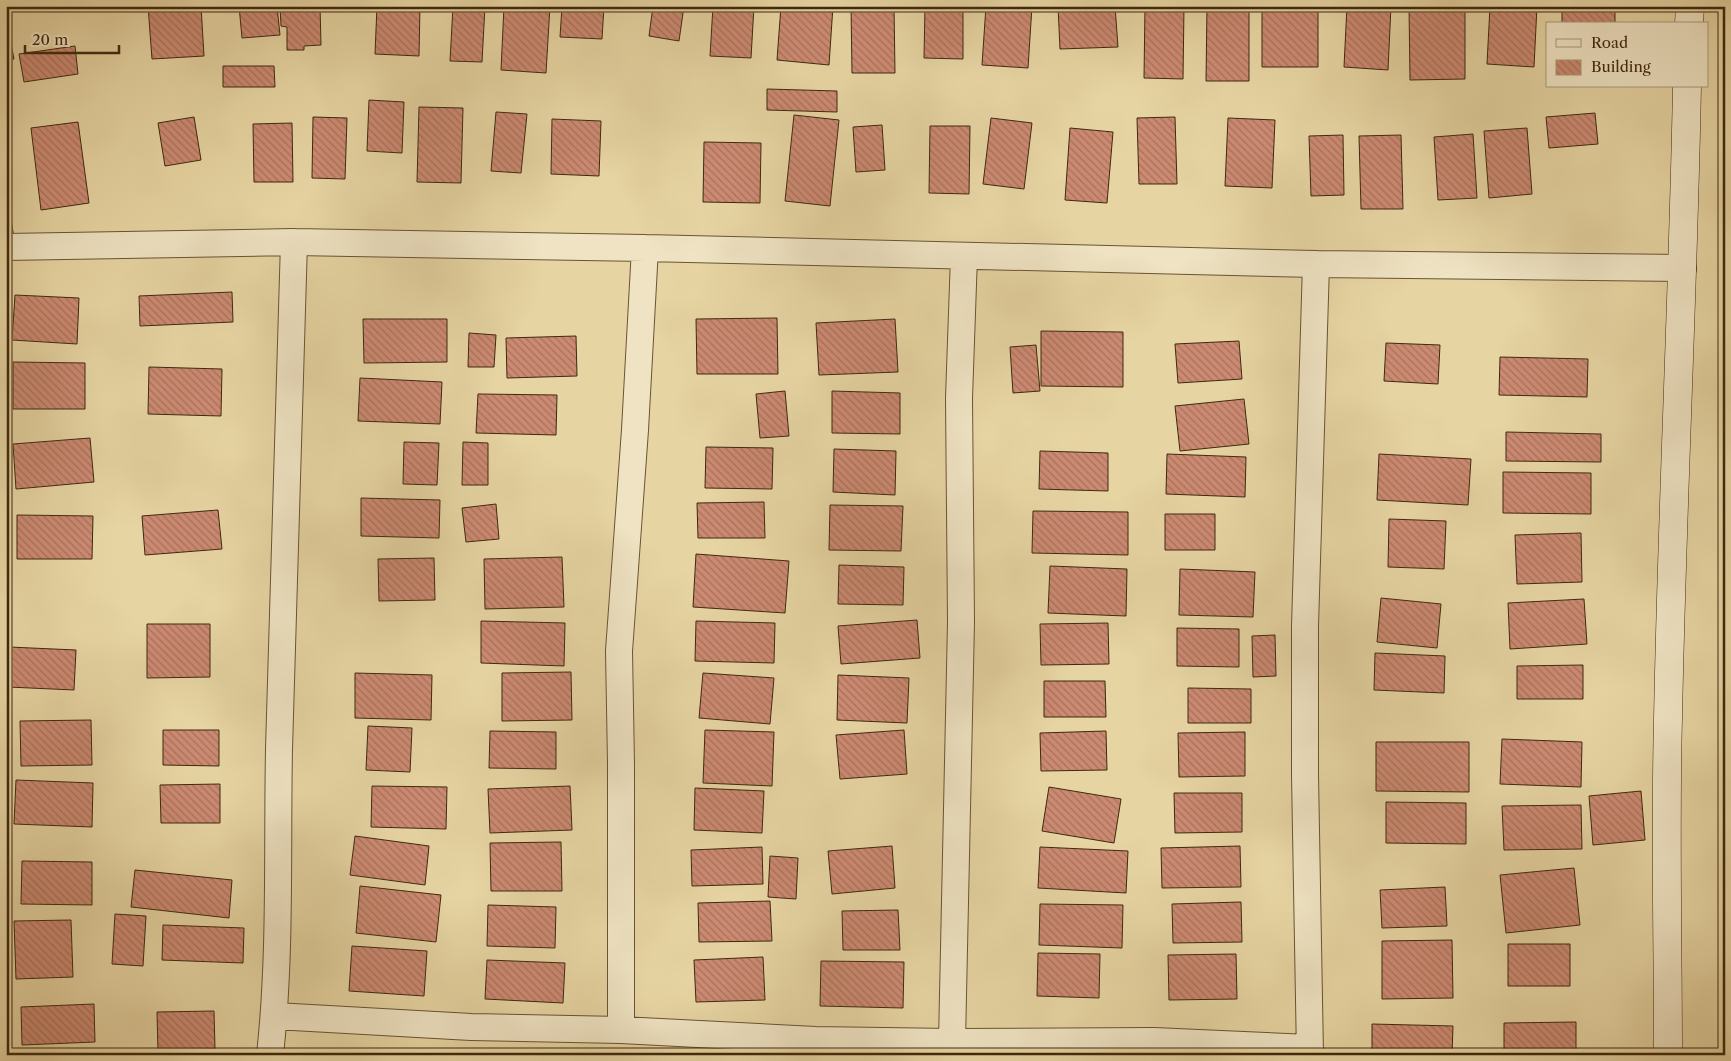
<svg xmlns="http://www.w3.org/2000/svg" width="1731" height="1061" font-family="'Libre Caslon Text',serif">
  <defs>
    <pattern id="building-back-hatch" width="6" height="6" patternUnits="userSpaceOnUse" patternTransform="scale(1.25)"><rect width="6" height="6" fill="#cc8a72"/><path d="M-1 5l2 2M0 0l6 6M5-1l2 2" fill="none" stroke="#a7715c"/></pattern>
  </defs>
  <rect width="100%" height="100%" fill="#e6d4a2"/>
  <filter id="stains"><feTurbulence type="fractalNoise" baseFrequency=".004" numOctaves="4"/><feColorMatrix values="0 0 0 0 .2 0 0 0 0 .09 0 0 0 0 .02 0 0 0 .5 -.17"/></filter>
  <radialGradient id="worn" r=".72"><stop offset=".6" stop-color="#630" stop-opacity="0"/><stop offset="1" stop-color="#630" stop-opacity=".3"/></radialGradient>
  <path fill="url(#building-back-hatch)" stroke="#3f290e" d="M148,6H201L204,56L152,59Z
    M239,6H277L280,35L242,38Z
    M280,6H320L321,45L304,46V50H287V27L281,26Z
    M377,6H420L419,56L375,54Z
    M453,6H485L482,62L450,61Z
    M504,6H550L546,73L501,70Z
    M562,6H604L602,39L560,37Z
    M653,6H684L679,41L649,36Z
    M713,6H754L751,58L710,56Z
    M781,6H833L829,65L777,60Z
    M851,6H894L895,73H852Z
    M925,6H963V59L924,58Z
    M986,6H1032L1028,68L982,65Z
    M1058,6H1115L1118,47L1060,49Z
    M1145,6H1184L1183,79L1144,78Z
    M1207,6H1249V81H1206Z
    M1262,6H1318V67H1262Z
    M1347,6H1391L1388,70L1344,67Z
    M1409,6H1465V79L1410,80Z
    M1490,6H1537L1534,67L1487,64Z
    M1562,6H1615V24H1562Z
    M6,19L14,59L6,60Z
    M75,46L78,74L24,82L19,54Z
    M223,66H274L275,87H223Z
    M767,89L837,91V112L767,110Z
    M369,100L404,102L402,153L367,151Z
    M419,107L463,108L461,183L417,182Z
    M496,112L527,114L521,173L491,171Z
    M1595,113L1598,144L1549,148L1546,117Z
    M794,115L839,120L830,206L785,201Z
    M194,117L201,160L165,166L158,123Z
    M313,117L347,118L345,179L312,178Z
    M1175,117L1177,184H1139L1137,118Z
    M991,118L1032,123L1024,189L983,184Z
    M1228,118L1275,120L1272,188L1225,186Z
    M552,119L601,121L599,176L551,174Z
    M78,122L89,203L41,210L31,128Z
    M292,123L293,182H254L253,124Z
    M882,125L885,170L856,172L853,127Z
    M930,126H970L969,194L929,193Z
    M1070,128L1113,132L1107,203L1065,200Z
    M1527,128L1532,194L1489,198L1484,131Z
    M1473,134L1477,198L1438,200L1434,137Z
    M1343,135L1344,195L1311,196L1309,136Z
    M1401,135L1403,209H1361L1359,136Z
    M704,142L761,143L760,203L703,202Z
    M9,208L14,238L6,239V209Z
    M232,292L233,322L140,326L139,296Z
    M15,295L79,298L77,344L12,340Z
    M777,318L778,374H697L696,319Z
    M363,319H447V362L364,363Z
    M895,319L898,372L819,375L816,323Z
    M1041,331L1123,332V387L1041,386Z
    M469,333L496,335L494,367H468Z
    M576,336L577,376L507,378L506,338Z
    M1239,341L1242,379L1178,383L1175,344Z
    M1386,343L1440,345L1438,384L1384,381Z
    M1036,345L1040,391L1013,393L1010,347Z
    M1500,357L1588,359L1587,397L1499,395Z
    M13,362L85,363V409H13Z
    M149,367L222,369L221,416L148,414Z
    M360,378L442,382L440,424L358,421Z
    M785,391L789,436L760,438L756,394Z
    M832,391L900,393V434L832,433Z
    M478,394L557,395L556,435L476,433Z
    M1244,399L1249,444L1180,451L1175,406Z
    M1506,432L1601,434V462L1506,461Z
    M90,438L94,482L16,489L13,444Z
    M404,442L439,443L437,485L403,484Z
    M463,442L488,443V485H462Z
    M706,447L773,448L772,489L705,488Z
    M834,449L896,451L895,495L833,492Z
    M1040,451L1108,453V491L1039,489Z
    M1167,454L1246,457L1245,497L1166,494Z
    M1379,454L1471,459L1468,505L1377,500Z
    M1503,472L1591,473V514L1503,513Z
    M361,498L440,500L439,538L361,536Z
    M764,502L765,538H698L697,503Z
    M496,504L499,539L466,542L462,508Z
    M830,505L903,506L901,551L829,550Z
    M218,510L222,549L145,555L142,516Z
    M1033,511L1128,512V555L1032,553Z
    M1165,514H1215V550H1165Z
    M17,515L93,516L92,559H17Z
    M1389,519L1446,521L1444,569L1388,567Z
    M1581,533L1582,582L1517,584L1515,535Z
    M696,554L789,561L785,613L693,607Z
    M562,557L564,607L485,609L484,559Z
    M434,558L435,600L379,601L378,559Z
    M839,565L904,567L903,605L838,604Z
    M1050,566L1127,569L1126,616L1048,613Z
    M1180,569L1255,572L1253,617L1179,615Z
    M1381,598L1441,604L1437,648L1377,642Z
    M1584,599L1587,644L1510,649L1508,603Z
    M917,620L920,658L841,664L838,626Z
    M481,621L565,623L564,666L481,663Z
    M696,621L775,623L774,663L695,661Z
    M1108,623L1109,664L1041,665L1040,624Z
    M147,624H210V677L147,678Z
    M1177,628L1239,629V667L1177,666Z
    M1275,635L1276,676L1253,677L1252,636Z
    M9,647L76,650L74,690L8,687Z
    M1375,653L1445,656L1444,693L1374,690Z
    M1583,665V699H1517V666Z
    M571,672L572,720L502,721V673Z
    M355,673L432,675L431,720L355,718Z
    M703,673L774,678L770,724L699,718Z
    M838,675L909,678L907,723L837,720Z
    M1044,681H1105L1106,717H1044Z
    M1188,688L1251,689V723H1188Z
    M91,720L92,765L21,766L20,721Z
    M368,726L412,728L410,772L366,770Z
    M163,730H219V766L163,765Z
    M705,730L774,732L772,786L703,783Z
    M904,730L907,774L840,779L836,735Z
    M490,731L556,732V769L489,768Z
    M1106,731L1107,770L1041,771L1040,733Z
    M1245,732V776L1179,777L1178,733Z
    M1502,739L1582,742L1581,787L1500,784Z
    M1376,742H1469V792L1376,791Z
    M16,780L93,783L92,827L14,824Z
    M220,784V823H161L160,785Z
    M372,786L447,787L446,829L371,827Z
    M570,786L572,830L490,833L488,789Z
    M1049,787L1121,799L1114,843L1042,831Z
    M695,788L764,791L762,833L694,830Z
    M1641,791L1645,840L1593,845L1589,796Z
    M1174,793H1242V832L1175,833Z
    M1386,802L1466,803V844L1386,843Z
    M1581,805L1582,849L1504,850L1502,806Z
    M355,836L429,846L425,885L350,875Z
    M561,842L562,891H491L490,843Z
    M892,846L895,888L832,894L828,851Z
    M1240,846L1241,887L1162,888L1161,848Z
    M762,847L763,884L692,886L691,850Z
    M1040,847L1128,851L1126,893L1038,888Z
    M770,856L798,858L796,899L768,897Z
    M22,861L92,862V905L21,904Z
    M1574,868L1580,925L1506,933L1500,875Z
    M135,870L232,880L229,918L131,907Z
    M360,886L441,895L436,942L356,933Z
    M1445,887L1447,926L1382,928L1380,890Z
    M770,901L772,941L699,942L698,903Z
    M1241,902L1242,942L1173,943L1172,904Z
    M1040,904L1123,905L1122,948L1039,945Z
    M488,905L556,907L555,948L487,946Z
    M898,910L900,950H843L842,911Z
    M115,914L146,916L143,966L112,964Z
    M71,920L73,977L16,979L14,921Z
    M163,925L244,928L243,963L162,960Z
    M1452,940L1453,998L1382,999V941Z
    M1508,944H1570V986H1508Z
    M352,946L427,951L424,996L349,991Z
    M1038,953L1100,954L1099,998L1037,996Z
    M1236,954L1237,999L1169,1000L1168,955Z
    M763,957L765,1000L696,1002L694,960Z
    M487,960L565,963L563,1003L485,999Z
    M821,961L904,962L903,1008L820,1006Z
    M94,1004L95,1042L22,1045L21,1007Z
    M214,1011L215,1049L158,1051L157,1012Z
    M1576,1022V1055H1504V1023Z
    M1372,1024L1453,1026L1452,1055H1372Z"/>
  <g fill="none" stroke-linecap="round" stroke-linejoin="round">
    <g stroke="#695433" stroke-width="28">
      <path id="street" d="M6,247L294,242L645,248L1316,264L1683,268
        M275,1016L471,1027L621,1030L815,1040L952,1042L1154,1041L1310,1048
        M621,1030V764L619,651L635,430L645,248
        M952,1042L961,622L959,398L964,256
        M270,1055C281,953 277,851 279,749C284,580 289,411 294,242
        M1310,1055L1305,775V626L1316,264"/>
    </g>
    <g stroke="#3f290e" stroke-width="29">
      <path id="secondary" d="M1689,24L1690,6
        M1668,1055C1668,943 1665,831 1668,719C1672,508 1683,297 1687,86"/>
    </g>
    <use href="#street" stroke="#efe3c3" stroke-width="26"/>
    <use href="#secondary" stroke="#efe3c3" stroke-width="28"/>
  </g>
  <rect width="1731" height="1061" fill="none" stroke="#e6d4a2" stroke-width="25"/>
  <rect x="8" y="8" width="1716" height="1046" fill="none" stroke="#3f290e" stroke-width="2.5"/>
  <rect x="12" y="12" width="1706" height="1036" fill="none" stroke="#3f290e"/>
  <rect x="1546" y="22" width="162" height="65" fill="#efe3c3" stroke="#a9997b"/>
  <rect x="1556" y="39" width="25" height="8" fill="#efe3c3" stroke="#a9997b"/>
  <text x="1591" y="48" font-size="15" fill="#3f290e">Road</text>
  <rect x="1556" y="60" width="25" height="15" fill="url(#building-back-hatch)" stroke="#a9997b"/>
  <text x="1591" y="72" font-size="15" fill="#3f290e">Building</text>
  <path d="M25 45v8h94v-8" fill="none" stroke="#3f290e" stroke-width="2.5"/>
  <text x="32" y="45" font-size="15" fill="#3f290e" stroke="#efe3c3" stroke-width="4" paint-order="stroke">20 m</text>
  <rect width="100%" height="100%" filter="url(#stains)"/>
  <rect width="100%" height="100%" fill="url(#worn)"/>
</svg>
